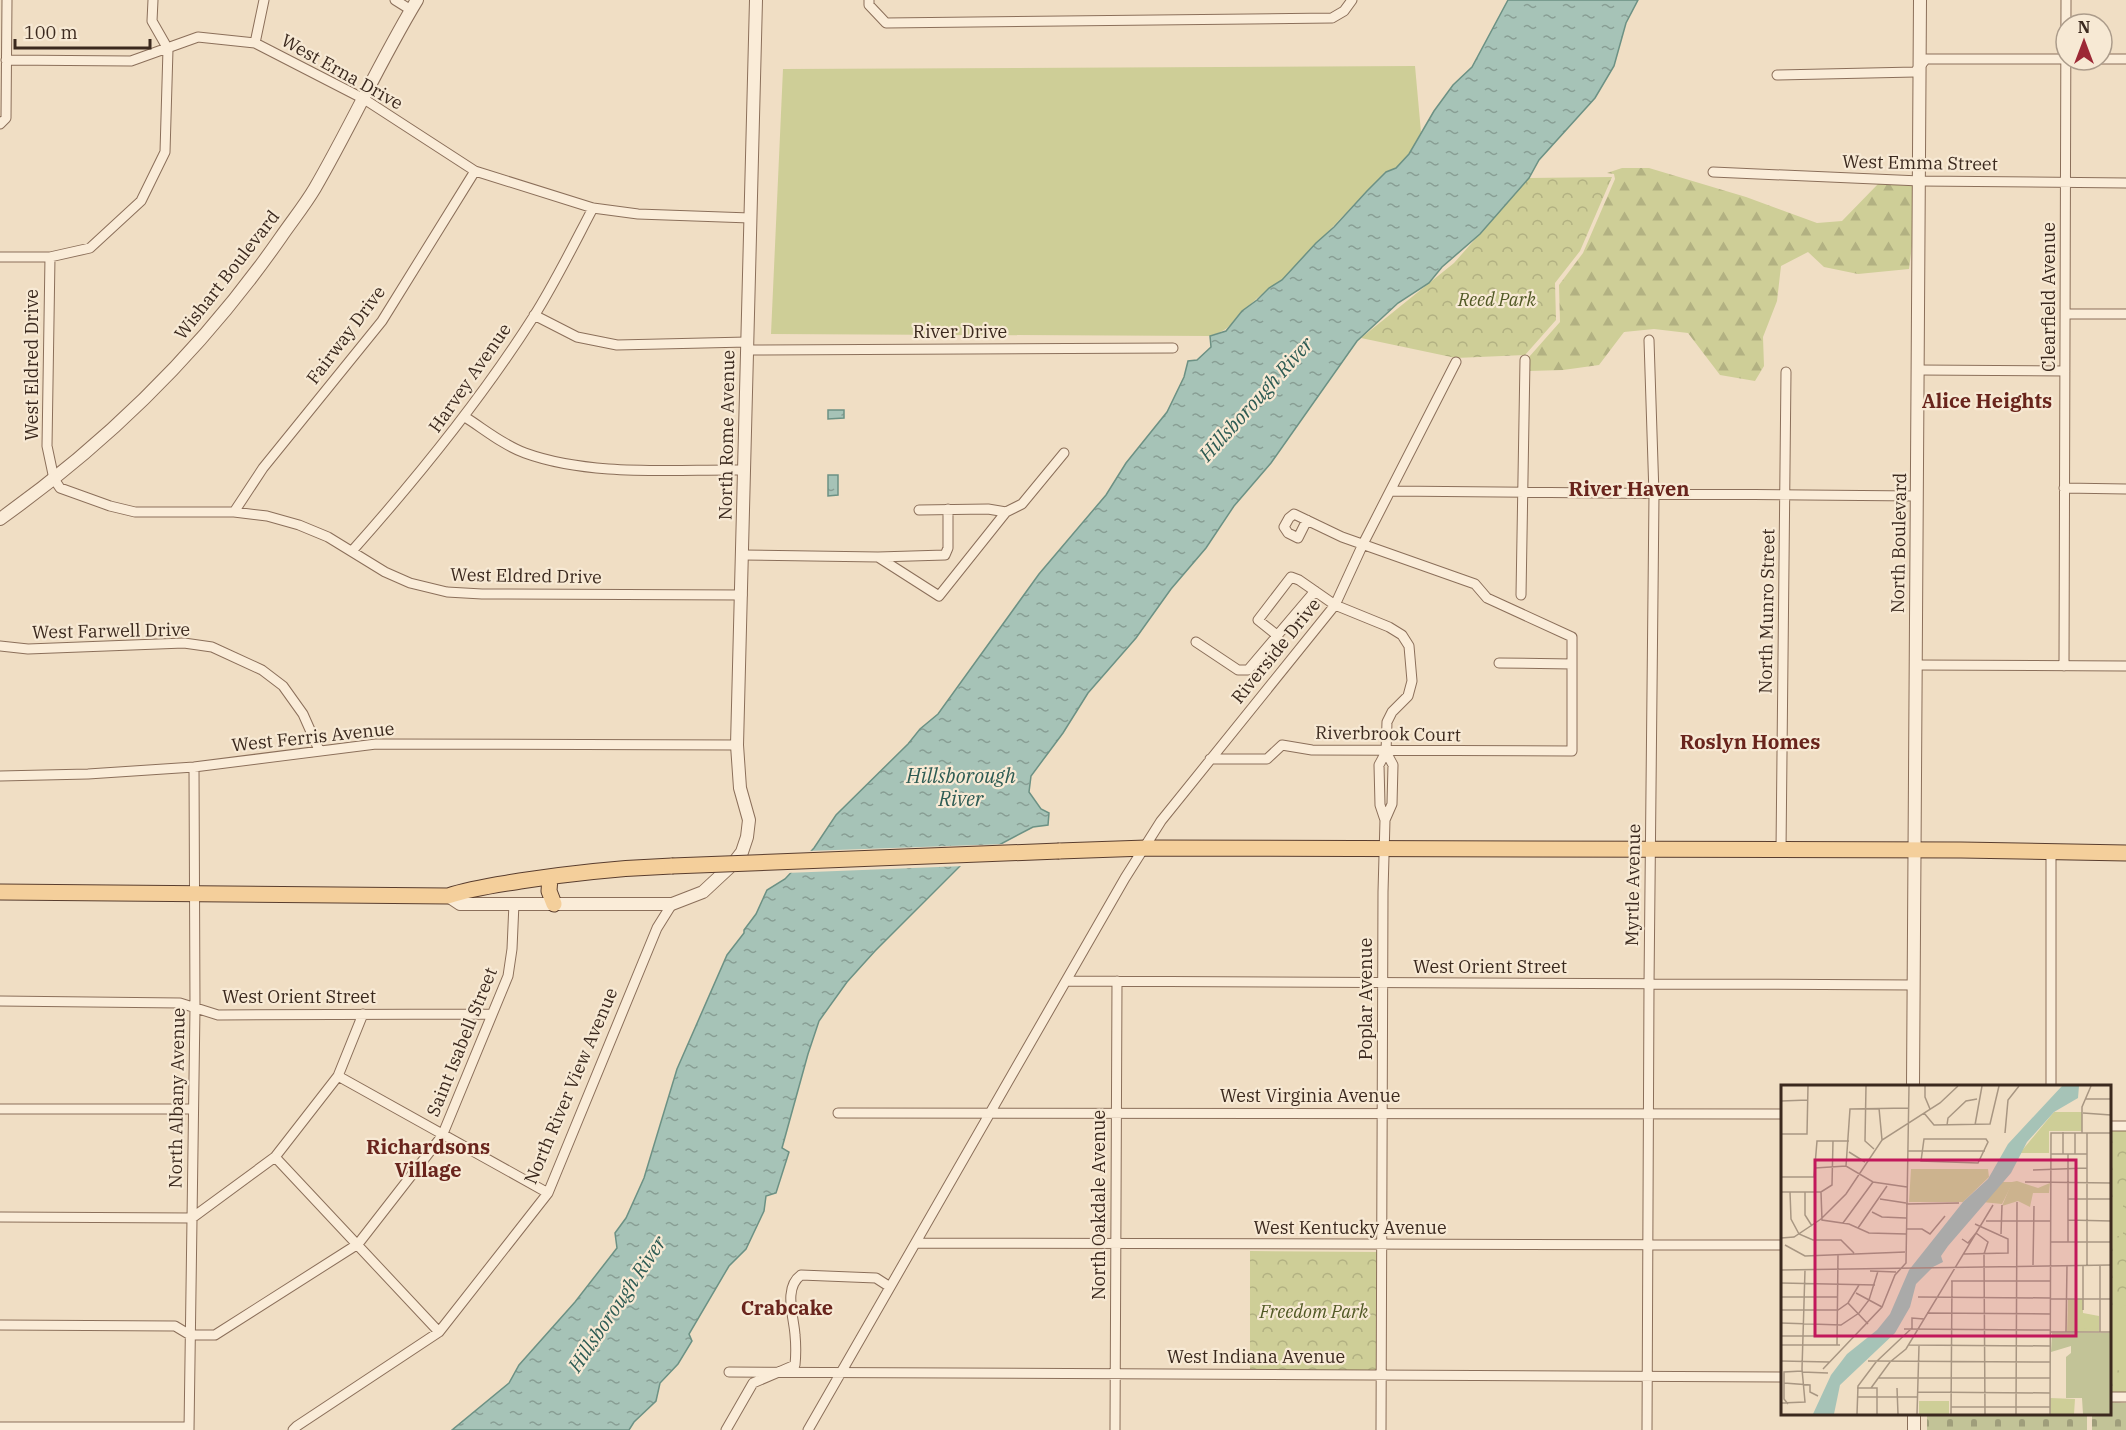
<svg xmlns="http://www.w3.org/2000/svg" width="2126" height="1430" font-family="'IBM Plex Serif',serif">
  <defs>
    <pattern id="forest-firs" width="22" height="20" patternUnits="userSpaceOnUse" patternTransform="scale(1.5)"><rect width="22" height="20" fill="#cece97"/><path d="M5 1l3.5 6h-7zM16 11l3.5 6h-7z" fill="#b2b182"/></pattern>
    <pattern id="cemetery-stones" width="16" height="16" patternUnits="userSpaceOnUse" patternTransform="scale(1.5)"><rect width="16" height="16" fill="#c2c397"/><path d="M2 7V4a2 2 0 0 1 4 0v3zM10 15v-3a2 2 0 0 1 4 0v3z" fill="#9f9e7b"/></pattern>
    <pattern id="park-crowns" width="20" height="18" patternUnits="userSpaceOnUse" patternTransform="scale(1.5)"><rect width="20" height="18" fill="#cece97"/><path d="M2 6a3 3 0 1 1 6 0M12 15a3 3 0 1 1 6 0" fill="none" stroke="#b2b182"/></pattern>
    <pattern id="water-ripples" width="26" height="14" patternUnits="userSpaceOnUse" patternTransform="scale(1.5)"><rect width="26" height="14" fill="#a6c3b7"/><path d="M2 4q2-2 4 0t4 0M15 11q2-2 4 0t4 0" fill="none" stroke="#889e94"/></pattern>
  </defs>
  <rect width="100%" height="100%" fill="#f0dec4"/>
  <path fill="url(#forest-firs)" d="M1622,168H1649L1746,197L1817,223L1842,221L1878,184L1915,186V222L1909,269L1858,274L1824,267L1808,252L1781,266L1777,301L1763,337L1764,366L1755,381L1720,375L1688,333L1654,329L1624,332L1599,365L1563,370L1529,371V357L1560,322L1559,285L1583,253L1615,179L1614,174L1607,173Z"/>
  <path fill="url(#cemetery-stones)" d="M2110,1402L2126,1403V1430H2092V1414H2110Z
    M1927,1414H2087V1430H1927Z"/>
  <path fill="url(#park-crowns)" d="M1612,177L1580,251L1555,283L1556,320L1525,355L1456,358L1361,338L1454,263L1529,178Z
    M2110,1130H2126V1392H2110Z
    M1250,1251L1377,1252L1378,1371H1250Z"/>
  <path fill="#cece97" d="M1415,66L1421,132L1409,154L1396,168L1385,172L1282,280C1268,288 1256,299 1244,310C1228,324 1234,328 1210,336L771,334L783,69Z
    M2123,1201V1236H2110V1202Z
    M2126,1305V1376L2110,1364V1312Z"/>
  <path fill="url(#water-ripples)" stroke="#6c9184" stroke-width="1.5" d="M1508,0H1638L1626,23L1614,66L1595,98L1539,160L1529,178L1480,234L1442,267L1429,283L1398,303L1357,341L1271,463L1234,506L1206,548L1171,589L1136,638L1088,693L1063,733L1031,776L1029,792L1041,809L1049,813L1048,825L1033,827L961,865L875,951L847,982L819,1021L808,1054L782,1148L789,1152L776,1193L766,1196L764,1211L746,1249L729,1266L689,1334L692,1341L678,1364L660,1383L656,1401L634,1422L629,1430H452L509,1383L519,1365L575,1302L617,1248L615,1233L626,1218L644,1178L677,1069L727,955L744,933V930L756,914L767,890L785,879L814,848L836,815L908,744L920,729L938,714L1039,574L1106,495L1126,463L1167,412L1184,377L1188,361L1197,360L1211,347L1210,336L1226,331L1242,311L1257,300L1269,288L1282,280L1316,243L1334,227L1367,191L1386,172L1396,168L1409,154L1434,111L1453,85L1472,67Z
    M828,410H844V418L828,419Z
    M828,475H838V495L828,496Z"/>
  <path fill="#f0dec4" d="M1006,844L964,866L786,873L807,851Z"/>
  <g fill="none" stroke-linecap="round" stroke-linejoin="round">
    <g stroke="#8b6f5a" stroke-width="11">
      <path id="minor" d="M395,0L411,10
        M869,0V5L886,23L1332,18L1344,11L1352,0
        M255,43L264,0
        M2102,59H2126
        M6,60L131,61L198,37L255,43L364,99L475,171L593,208L638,214L750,218
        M1777,75L1915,72L1926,59H2066
        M0,124L6,118L7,0
        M1713,172L1920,181L2126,183
        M0,257H50L90,248L141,201L165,152L168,49L152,21L153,0
        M50,257L47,446L54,479L60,488L110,506L135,512H234L267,516L299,525L328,537L385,572L410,583L447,592L482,594L742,595
        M2065,314H2126
        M534,315L577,337L617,345L747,342
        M747,350L1173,348
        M1919,370L2065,371
        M465,417C484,429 503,445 525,453C591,477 674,469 745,470
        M2064,488L2126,489
        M1391,491L1917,496
        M919,510L988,509L1006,512
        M234,512L263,468L382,321L475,171
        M352,551C418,477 480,401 534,316C556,281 574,244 593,208
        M743,555L878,557L939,596L1006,512L1022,504L1064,453
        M878,557L945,555L948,548V509
        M1521,595L1525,360
        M1278,636L1258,620L1291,577L1299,580L1335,605L1389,627L1402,635L1409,646L1412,681L1408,696L1392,712L1387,722L1386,752L1379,765L1380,805L1385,820
        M1196,642L1238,670H1248L1315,591
        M0,646L28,649L184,643L212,647L262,670L283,686L303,714L319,750
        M1499,663L1572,664
        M1916,665L2126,666
        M2064,666L2066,0
        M1210,759H1267L1282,745L1312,750L1572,751V637L1487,598L1475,584L1342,537L1294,514L1289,518L1284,527L1288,533L1298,538L1307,520
        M0,776L88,774L194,767L376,744L737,745
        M1781,850L1786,372
        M1066,981L1914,985
        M0,1001L180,1003L218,1015L492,1014
        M338,1076L548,1193
        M2051,1086V853
        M0,1109H193
        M838,1113L1782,1114
        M2110,1126H2126
        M275,1157L439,1332
        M0,1217L192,1218L275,1157L338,1076L363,1014
        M917,1243L1782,1245
        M0,1325L175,1326L190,1335H215L358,1244L442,1136L508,976L512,949L514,903
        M729,1372L1782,1377
        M2110,1397H2126
        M0,1427H189
        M189,1430L195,1008L194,767
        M293,1430L297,1426L439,1332L548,1193L657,928L672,904
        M726,1430L753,1383L795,1365C796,1355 796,1345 795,1335C794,1317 783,1288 801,1275L876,1278L890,1287
        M808,1430L1125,878L1161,821L1335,605L1363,544L1456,362
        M1115,1430L1117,981
        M1381,1430L1383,892L1385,820L1392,804L1393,765L1386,752
        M1647,1430L1649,985L1654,495L1649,340"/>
    </g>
    <g stroke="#8b6f5a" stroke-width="14">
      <path id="tertiary" d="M0,519C111,440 203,349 281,237C292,221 305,205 315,188C351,126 380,61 417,0
        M448,896L460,904H672L703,892L732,865L742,852L747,837L749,820L740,788L737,745L756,0
        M1913,1086L1920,0
        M1914,1430V1414"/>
    </g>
    <g stroke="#593d2e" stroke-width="17">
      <path id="primary" d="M1059,851L1146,848L1961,850L2126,853
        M550,877L549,891L554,904
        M0,892L448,896C471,888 496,885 520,881C571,873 621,868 672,866"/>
    </g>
    <use href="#minor" stroke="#faecd8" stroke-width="9"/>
    <use href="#tertiary" stroke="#faecd8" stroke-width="12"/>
    <use href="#primary" stroke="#f4cf9b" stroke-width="15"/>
    <g stroke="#593d2e" stroke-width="17" stroke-linecap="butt">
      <path id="primary-bridge" d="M672,866L1059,851"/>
    </g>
    <use href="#primary-bridge" stroke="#f4cf9b" stroke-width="15"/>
  </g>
  <g text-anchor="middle" stroke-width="4.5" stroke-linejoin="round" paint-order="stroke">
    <g font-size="18" fill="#3b291e" stroke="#f7e9d4">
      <text transform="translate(342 72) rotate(29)" y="6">West Erna Drive</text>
      <text transform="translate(1920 163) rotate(1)" y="6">West Emma Street</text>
      <text transform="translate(227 275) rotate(-52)" y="6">Wishart Boulevard</text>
      <text transform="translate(2049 297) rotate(-90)" y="6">Clearfield Avenue</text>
      <text x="960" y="338">River Drive</text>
      <text transform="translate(346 335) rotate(-53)" y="6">Fairway Drive</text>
      <text transform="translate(32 365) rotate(-90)" y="6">West Eldred Drive</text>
      <text transform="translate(470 378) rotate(-55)" y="6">Harvey Avenue</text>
      <text transform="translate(727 435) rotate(-89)" y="6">North Rome Avenue</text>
      <text transform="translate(1899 543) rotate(-89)" y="6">North Boulevard</text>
      <text transform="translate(526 576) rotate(1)" y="6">West Eldred Drive</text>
      <text transform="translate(1767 611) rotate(-89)" y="6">North Munro Street</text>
      <text transform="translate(111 631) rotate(-1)" y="6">West Farwell Drive</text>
      <text transform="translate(1276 651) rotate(-51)" y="6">Riverside Drive</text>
      <text transform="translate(1388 734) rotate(1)" y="6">Riverbrook Court</text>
      <text transform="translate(313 737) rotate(-6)" y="6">West Ferris Avenue</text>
      <text transform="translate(1633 885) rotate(-89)" y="6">Myrtle Avenue</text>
      <text x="1490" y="973">West Orient Street</text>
      <text x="299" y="1003">West Orient Street</text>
      <text transform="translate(1366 999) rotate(-90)" y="6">Poplar Avenue</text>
      <text transform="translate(462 1042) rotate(-68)" y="6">Saint Isabell Street</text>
      <text transform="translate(571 1086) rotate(-67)" y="6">North River View Avenue</text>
      <text x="1310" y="1102">West Virginia Avenue</text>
      <text transform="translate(177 1098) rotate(-89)" y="6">North Albany Avenue</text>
      <text transform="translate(1099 1205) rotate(-90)" y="6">North Oakdale Avenue</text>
      <text x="1350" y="1234">West Kentucky Avenue</text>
      <text x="1256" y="1363">West Indiana Avenue</text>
    </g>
    <g font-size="18" font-style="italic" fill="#505824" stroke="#f7e9d4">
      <text x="1497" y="306">Reed Park</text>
      <text x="1314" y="1318">Freedom Park</text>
    </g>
    <g font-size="20" font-style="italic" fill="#2d5b53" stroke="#f7e9d4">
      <text transform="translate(1256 399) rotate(-48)" y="7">Hillsborough River</text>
      <text x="961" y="783">Hillsborough<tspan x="961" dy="23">River</tspan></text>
      <text transform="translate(617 1304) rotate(-56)" y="7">Hillsborough River</text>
    </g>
    <g font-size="20" font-weight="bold" fill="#69241c" stroke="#f7e9d4">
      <text x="1987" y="408">Alice Heights</text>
      <text x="1629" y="496">River Haven</text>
      <text x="1750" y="749">Roslyn Homes</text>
      <text x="428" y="1154">Richardsons<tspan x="428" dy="23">Village</tspan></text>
      <text x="787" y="1315">Crabcake</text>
    </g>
  </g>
  <g transform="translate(1781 1085)">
    <rect width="330" height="330" fill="#f0dec4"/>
    <path d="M236,96L257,103L269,98L268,108H252L249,122L237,116L221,121L231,97Z" fill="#cece97"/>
    <path d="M271,248H330V329H302L301,313H285V272L290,268V261L270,267Z" fill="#c2c397"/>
    <path d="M273,27H301V46H268V68H239ZM221,97H232L221,119L201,117ZM287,214H302V228L318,231V246L286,247ZM269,313L294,314L293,329H269ZM138,316H168V329H138Z" fill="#cece97"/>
    <path d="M130,84H207L208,92L182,117H128ZM304,229L317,233V244L293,243L290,238L299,234L303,242Z" fill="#cece97"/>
    <path d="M281,1H298L297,13L273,27L246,57L230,88L167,161L160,171L162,177L152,182L135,199L129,222L114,248L59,300L53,329H32L50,290L66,269L96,245L109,229L128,185L182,117L207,94L227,59Z" fill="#a6c3b7"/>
    <path fill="none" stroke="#a89682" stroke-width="1.5" d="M85,1L84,56L93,64M144,1V12L149,24M305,14H330M0,16L27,15M98,23L101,55M143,28L153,40L209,39L218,1M302,28L330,30M166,40L167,33L185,16L196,14M194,40L201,1M224,48L227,15L238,1M294,48V69M301,48V22L310,1M0,49H26L27,1M205,54L207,57L197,78L140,76L143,54ZM127,66H204M68,67L84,77M270,69H306M282,69V47M65,81L69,24L128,23M34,83L65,81L92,97L126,102M252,85L306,83M0,92H33L36,56H68M244,97L330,98M0,107H40L51,100L52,56M9,107L10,134L18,149L32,155H60L73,168M24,107V130L31,141M40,107L41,135L68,139L88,148L125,149M99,114L125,118M287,114H330M125,119L178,118M91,127L101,132L125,133M287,135L330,136M205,136H269M62,138L92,97M77,143L106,101M125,144H141L149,149L164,131M195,148L207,157L203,169L204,329M220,149L221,120M0,153L13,152L40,134L65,109L101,55L159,18L177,1M181,154L187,158L195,148M269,157H330M287,157V69M4,160L24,171L124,167M183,169L227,168V154L194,139M252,180L253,121M306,180V48M0,185L330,180M89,186L115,187M170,196H269M0,198L94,200M75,208L101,222M0,212H57M137,212L269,213M269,214H330M67,218L87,239M0,225H57L67,218L78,200M302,225V181M146,228L269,229M0,238L60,240L78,228L88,215L97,186M123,244L269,245M269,247H330M285,247L286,180M319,247V180M0,251H57M0,260H59M56,260L57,170M128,260L269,261M0,276L49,277M87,276L269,277M42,284L101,222L114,190L125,178L128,1M21,287L47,288M98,293H269M3,298L29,300V307L37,311M76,303H96V329M90,303L109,277L125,264L212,120M116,303L117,329M137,307L269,308M76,312H137M0,318L24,317L21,284L24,185M7,319L3,314V287L21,286M170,322H269M76,329L77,301L95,277L131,243V233L143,234M136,329L138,261M170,329L171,196M235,329L236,117M269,329L270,48H330"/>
    <path fill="#c2185b" fill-opacity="0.15" stroke="#c2185b" stroke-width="3" d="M34,75H295V251H34Z"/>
    <rect width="330" height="330" fill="none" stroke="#3b291e" stroke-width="3"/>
  </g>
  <g transform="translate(2084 42)"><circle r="28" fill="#f7e9d4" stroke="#ac9c8b" stroke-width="1.5"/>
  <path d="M0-4.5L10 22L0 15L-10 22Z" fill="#9c2835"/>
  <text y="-9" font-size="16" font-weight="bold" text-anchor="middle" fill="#3b291e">N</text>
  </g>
  <path d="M15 39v9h135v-9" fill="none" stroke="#3b291e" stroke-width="3"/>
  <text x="24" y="39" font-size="18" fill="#3b291e" stroke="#f7e9d4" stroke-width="4.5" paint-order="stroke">100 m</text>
</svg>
